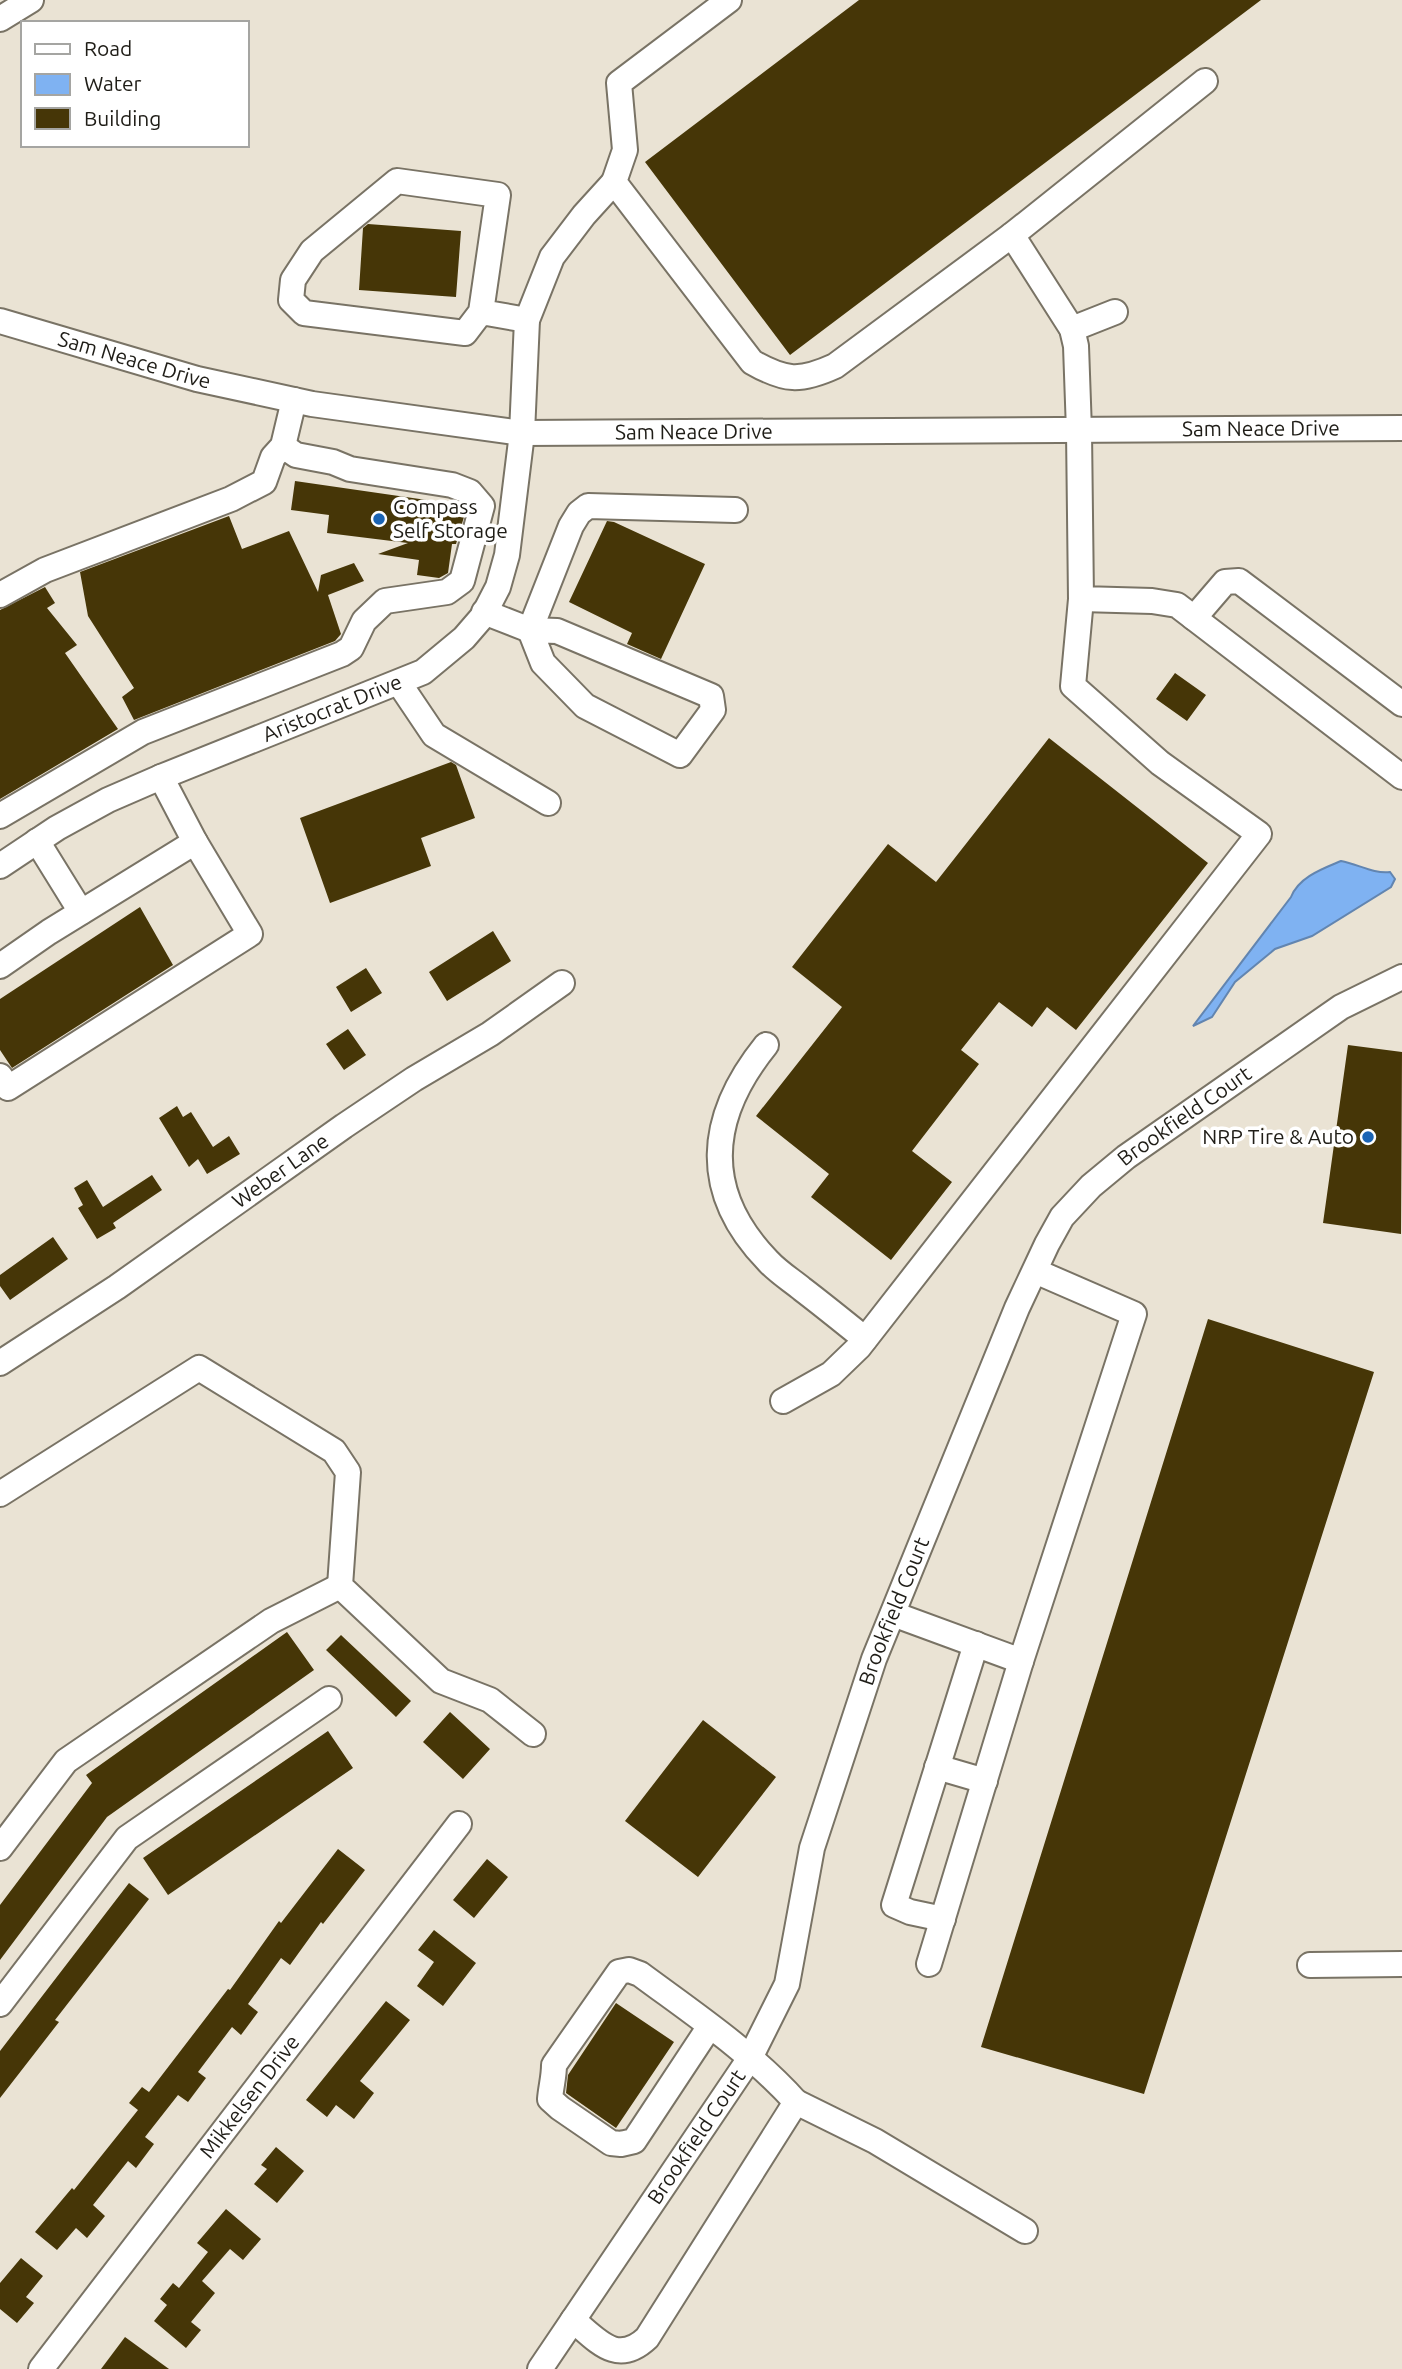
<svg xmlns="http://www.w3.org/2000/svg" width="1402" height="2369" font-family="Ubuntu,sans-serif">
  <rect width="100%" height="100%" fill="#eae3d4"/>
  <path fill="#7fb2f2" stroke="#6285b0" stroke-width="2" d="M1341,861C1358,864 1373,874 1390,872L1395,879L1391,887L1312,936L1275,949L1235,982L1212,1017L1193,1026L1291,897C1299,877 1322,869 1341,861Z"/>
  <path fill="#463607" d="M859,0H1261L790,355L645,162Z
    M368,224L461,231L456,297L359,290L363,228Z
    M295,481L461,505L466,510L456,544H452L448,573L439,578L417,575L419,560L378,554L408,543L327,533L329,515L291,510Z
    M229,516L242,549L289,531L318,592L321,575L354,563L364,581L328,595L341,634L335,641L134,720L122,697L134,688L88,616L80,572Z
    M607,521L614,522L705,564L661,659L627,644L632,633L569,602Z
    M45,587L55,603L47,608L77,645L65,653L118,729L0,799V610Z
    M1175,673L1206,695L1187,721L1156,699Z
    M1049,738L1208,863L1076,1030L1047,1007L1032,1027L999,1002L961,1050L979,1064L912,1151L952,1182L891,1260L811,1197L829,1174L756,1116L842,1007L792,967L888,844L936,882Z
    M451,762L456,765L475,818L421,838L431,866L330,903L300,818Z
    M140,907L173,965L12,1068L0,1050V999Z
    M493,931L511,961L447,1001L429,972Z
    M366,968L382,993L351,1012L336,987Z
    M348,1029L366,1055L344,1070L326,1044Z
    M1348,1045L1402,1052L1401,1234L1323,1223Z
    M177,1106L183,1117L191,1112L213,1147L229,1136L240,1154L207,1174L198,1159L189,1167L159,1118Z
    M152,1175L162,1190L113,1223L116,1228L97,1239L78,1208L83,1205L74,1188L87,1180L103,1207Z
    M53,1237L68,1259L10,1300L0,1286V1275Z
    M1208,1319L1374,1372L1144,2094L981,2047Z
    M287,1632L314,1670L107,1817L0,1960V1905L92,1783L86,1775Z
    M341,1635L411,1701L396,1717L326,1650Z
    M450,1712L490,1749L463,1779L423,1742Z
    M703,1720L776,1777L698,1877L625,1821Z
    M328,1731L353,1768L168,1895L143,1858Z
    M338,1849L365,1870L323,1924L321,1922L290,1965L281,1958L248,2004L258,2012L241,2035L232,2027L198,2072L206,2078L188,2102L178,2095L145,2137L154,2144L136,2168L128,2161L93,2205L105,2216L87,2238L76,2228L57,2250L35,2232L72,2188L74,2190L138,2110L129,2103L142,2087L149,2092L228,1989L230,1990L279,1921L281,1923Z
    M487,1859L508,1877L474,1918L453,1900Z
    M129,1883L149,1899L55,2020L59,2022L0,2098V2051Z
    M434,1930L476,1963L443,2006L417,1986L434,1962L418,1950Z
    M386,2001L410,2020L360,2081L374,2093L354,2119L336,2105L327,2117L306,2100Z
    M616,2003L674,2042L616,2128L566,2093L568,2075Z
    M276,2147L304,2171L277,2203L254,2184L267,2169L261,2165Z
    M226,2209L261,2239L243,2260L230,2249L202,2281L215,2293L191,2322L201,2330L186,2348L154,2321L167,2305L160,2299L173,2283L179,2288L208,2252L197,2243Z
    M21,2258L43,2276L26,2297L34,2303L17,2323L0,2309V2283Z
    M125,2337L169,2369H101Z"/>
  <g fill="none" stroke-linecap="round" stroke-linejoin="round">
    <g stroke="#797365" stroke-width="28">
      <g id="minor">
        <path d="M729,0L619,83L625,150L614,182L752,362C785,381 800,382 835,366L1012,235"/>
        <path d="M0,19L31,0"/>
        <path d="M1205,81L1012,235L1072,329L1076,346L1079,431L1081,599L1152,601L1177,605L1402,777"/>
        <path d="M481,312L498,195L397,181L312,251L293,280L291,300L304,313L465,333L481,312L527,320"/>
        <path id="s1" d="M0,321L197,379L312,404L522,433L1402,428"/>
        <path d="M1072,329L1115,312"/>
        <path d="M0,595L45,570L231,499L264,482L273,457L283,446L294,400"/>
        <path d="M484,612L530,630L571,526L579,513L588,506L735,510"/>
        <path d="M1194,618L1225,582L1239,581L1402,704"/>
        <path d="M530,630L557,631L711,696L713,710L680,755L585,706L543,663Z"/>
        <path d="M399,683L434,735L548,803"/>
        <path d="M0,816L143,732L342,654L351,648L364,621L385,601L447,592L462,581L482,506L470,492L452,485L350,469L333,462L296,455L283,446"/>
        <path d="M37,841L81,912"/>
        <path id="s2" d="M0,866L57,828L108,800L161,777L423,672L464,638L483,616L498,587L507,555L522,433L527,320L552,257L584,215L614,182"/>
        <path d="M0,966L49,932L195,842L161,777"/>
        <path d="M766,1045C707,1118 701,1192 768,1261C778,1272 791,1280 802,1289C823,1305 844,1322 865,1339"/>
        <path d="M0,1076L8,1088L250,934L195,842"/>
        <path id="s3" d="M0,1363L117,1287L344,1126L414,1079L490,1034L562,983"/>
        <path d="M783,1401L831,1374L859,1347L1259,834L1160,763L1073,686L1081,599"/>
        <path d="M0,1494L199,1368L334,1451L348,1472L340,1586L441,1681L490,1700L533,1734"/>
        <path d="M893,1614L1021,1661L1134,1314L1035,1271"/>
        <path d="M937,1767L985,1781"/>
        <path d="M0,1848L66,1761L271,1621L340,1586"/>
        <path d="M943,1919L910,1912L894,1905L976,1644"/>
        <path d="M929,1964L1021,1661"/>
        <path d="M1310,1965L1402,1964"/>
        <path d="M0,2004L127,1838L329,1699"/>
        <path d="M796,2102L875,2141L1025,2231"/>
        <path d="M573,2320C598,2341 617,2366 647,2338L796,2102C751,2052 694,2014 640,1974L629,1970L619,1972L554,2065C554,2077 551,2087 550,2099L560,2108L611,2143L621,2144L634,2141L710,2026"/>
        <path id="s4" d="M41,2369L459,1824"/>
        <path id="s5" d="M540,2369L750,2058L787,1984L812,1848L874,1659L1017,1308L1047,1244L1062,1217L1091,1186L1126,1157L1341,1007L1402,977"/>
      </g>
    </g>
    <use href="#minor" stroke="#fff" stroke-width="24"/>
  </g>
  <g fill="#1b64b4" stroke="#fff" stroke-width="2.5">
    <circle cx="379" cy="519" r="7"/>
    <circle cx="1368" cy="1137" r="7"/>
  </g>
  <g text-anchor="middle" stroke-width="7" stroke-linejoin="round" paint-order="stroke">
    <g font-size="21" fill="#1f1d17" stroke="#fff">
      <text dy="7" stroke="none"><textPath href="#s1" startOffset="140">Sam Neace Drive</textPath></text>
      <text dy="7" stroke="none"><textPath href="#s1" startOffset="1274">Sam Neace Drive</textPath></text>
      <text dy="7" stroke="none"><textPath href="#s1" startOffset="707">Sam Neace Drive</textPath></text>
      <text dy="7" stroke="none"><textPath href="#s2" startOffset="369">Aristocrat Drive</textPath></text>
      <text dy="7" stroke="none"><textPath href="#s5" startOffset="1435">Brookfield Court</textPath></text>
      <text dy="7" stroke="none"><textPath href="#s3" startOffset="340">Weber Lane</textPath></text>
      <text dy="7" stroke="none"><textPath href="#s5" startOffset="847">Brookfield Court</textPath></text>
      <text dy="7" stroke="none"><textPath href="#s4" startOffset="343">Mikkelsen Drive</textPath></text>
      <text dy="7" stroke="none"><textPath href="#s5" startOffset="280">Brookfield Court</textPath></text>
    </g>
    <g font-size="21" fill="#1f1d17" stroke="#fff" text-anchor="start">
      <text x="393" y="514">Compass<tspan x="393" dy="24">Self Storage</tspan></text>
      <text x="1354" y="1144" text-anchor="end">NRP Tire &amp; Auto</text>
    </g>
  </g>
  <rect x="21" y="21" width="228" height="126" fill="#ffffff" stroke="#a5a5a2" stroke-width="2"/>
  <rect x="35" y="44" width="35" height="10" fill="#ffffff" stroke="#a5a5a2" stroke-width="2"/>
  <text x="84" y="56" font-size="21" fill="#1f1d17">Road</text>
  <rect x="35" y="74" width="35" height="21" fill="#7fb2f2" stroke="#a5a5a2" stroke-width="2"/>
  <text x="84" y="91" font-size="21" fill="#1f1d17">Water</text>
  <rect x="35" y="108" width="35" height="21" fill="#463607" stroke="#a5a5a2" stroke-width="2"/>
  <text x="84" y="126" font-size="21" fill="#1f1d17">Building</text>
</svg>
